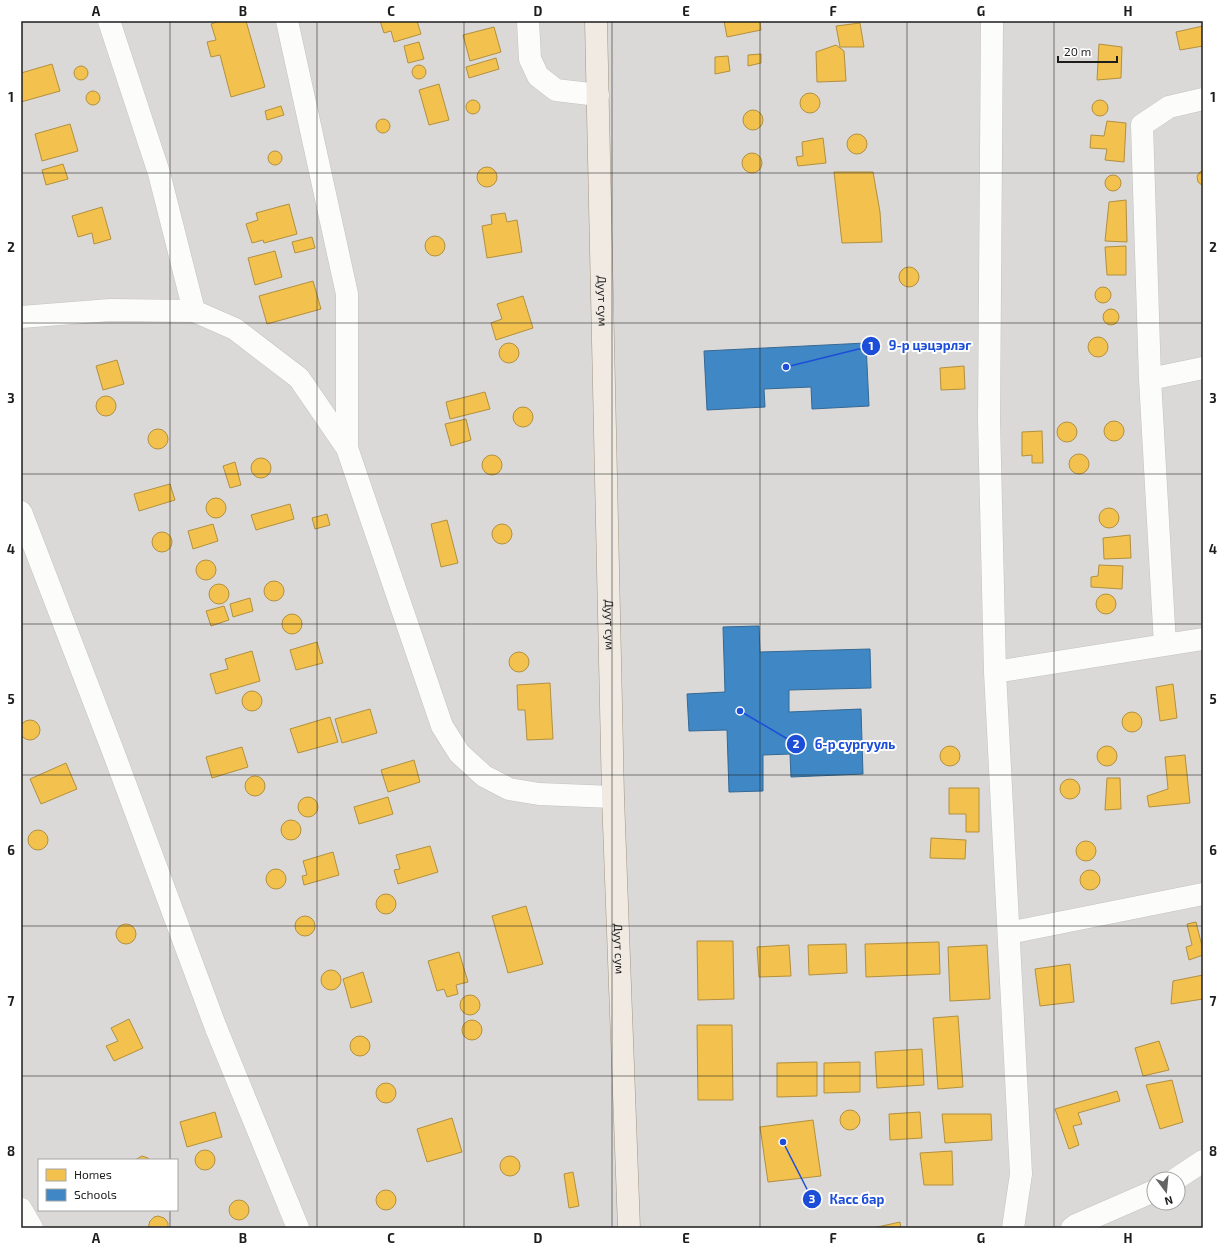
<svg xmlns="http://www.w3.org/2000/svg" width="1224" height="1249" font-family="'Exo 2',sans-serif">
  <rect width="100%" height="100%" fill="#ebe9e6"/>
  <path fill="#dad9d7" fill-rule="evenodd" d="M21,21H1203V1228H21ZM39,1160H177V1210H39ZM1154,1179H1178V1203H1154Z"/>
  <path fill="#f2c14e" stroke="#b2903f" d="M220,21H246L265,87L231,97L220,55L211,57L207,42L216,40L211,24Z
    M380,21H417L421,34L394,42L391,31L384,33Z
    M724,21H760L761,30L727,37Z
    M860,23L864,47H840L836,26Z
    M1203,26V46L1180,50L1176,32Z
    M494,27L501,52L470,61L463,35Z
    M419,42L424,59L408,63L404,46Z
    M1099,44L1122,47L1121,78L1097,80Z
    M836,45L844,51L846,81L817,82L816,52Z
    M761,54V63L748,66V55Z
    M728,56L730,71L715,74V57Z
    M496,58L499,69L469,78L466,67Z
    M52,64L60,91L21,102V73Z
    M412 72a7 7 0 1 1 14 0a7 7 0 1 1-14 0Z
    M74 73a7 7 0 1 1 14 0a7 7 0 1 1-14 0Z
    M439,84L449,120L429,125L419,90Z
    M86 98a7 7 0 1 1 14 0a7 7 0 1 1-14 0Z
    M800 103a10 10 0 1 1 20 0a10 10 0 1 1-20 0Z
    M1092 108a8 8 0 1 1 16 0a8 8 0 1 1-16 0Z
    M466 107a7 7 0 1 1 14 0a7 7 0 1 1-14 0Z
    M281,106L284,115L267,120L265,111Z
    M743 120a10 10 0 1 1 20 0a10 10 0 1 1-20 0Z
    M376 126a7 7 0 1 1 14 0a7 7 0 1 1-14 0Z
    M1107,121L1126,123L1124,162L1105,160L1107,149L1090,148L1091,135L1104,136Z
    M70,124L78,151L42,161L35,134Z
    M847 144a10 10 0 1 1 20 0a10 10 0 1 1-20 0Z
    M823,138L826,163L798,166L796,157L803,156L802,142Z
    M268 158a7 7 0 1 1 14 0a7 7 0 1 1-14 0Z
    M742 163a10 10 0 1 1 20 0a10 10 0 1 1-20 0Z
    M63,164L68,179L46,185L42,170Z
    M477 177a10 10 0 1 1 20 0a10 10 0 1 1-20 0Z
    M1203,170V186L1198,182L1197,176L1200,172Z
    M834,172H873L880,212L882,242L842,243Z
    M1105 183a8 8 0 1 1 16 0a8 8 0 1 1-16 0Z
    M1126,200L1127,242L1105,241L1109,202Z
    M289,204L297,234L264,243L263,240L252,243L246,224L258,220L256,213Z
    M102,207L111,239L94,244L92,233L78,237L72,216Z
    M505,213L507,222L517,220L522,252L487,258L482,226L492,224L491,215Z
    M425 246a10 10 0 1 1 20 0a10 10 0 1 1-20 0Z
    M312,237L315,248L295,253L292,242Z
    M1126,246V275H1107L1105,247Z
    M275,251L282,277L255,285L248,258Z
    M899 277a10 10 0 1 1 20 0a10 10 0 1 1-20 0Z
    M313,281L321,309L267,324L259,296Z
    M1095 295a8 8 0 1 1 16 0a8 8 0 1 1-16 0Z
    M523,296L533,328L496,340L491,323L502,319L497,304Z
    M1103 317a8 8 0 1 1 16 0a8 8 0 1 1-16 0Z
    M1088 347a10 10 0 1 1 20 0a10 10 0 1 1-20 0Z
    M499 353a10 10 0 1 1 20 0a10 10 0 1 1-20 0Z
    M117,360L124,384L103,390L96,366Z
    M964,366L965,389L941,390L940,368Z
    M485,392L490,409L450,419L446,402Z
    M96 406a10 10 0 1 1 20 0a10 10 0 1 1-20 0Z
    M513 417a10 10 0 1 1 20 0a10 10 0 1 1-20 0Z
    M466,419L471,440L451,446L445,424Z
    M1104 431a10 10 0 1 1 20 0a10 10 0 1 1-20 0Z
    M1057 432a10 10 0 1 1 20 0a10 10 0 1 1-20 0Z
    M148 439a10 10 0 1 1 20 0a10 10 0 1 1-20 0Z
    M1042,431L1043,463H1032V455L1022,456V432Z
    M1069 464a10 10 0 1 1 20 0a10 10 0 1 1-20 0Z
    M482 465a10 10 0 1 1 20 0a10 10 0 1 1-20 0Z
    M251 468a10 10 0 1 1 20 0a10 10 0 1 1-20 0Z
    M235,462L241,485L230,488L223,466Z
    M170,484L175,500L139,511L134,494Z
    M206 508a10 10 0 1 1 20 0a10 10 0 1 1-20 0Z
    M290,504L294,519L256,530L251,515Z
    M1099 518a10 10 0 1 1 20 0a10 10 0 1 1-20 0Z
    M327,514L330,525L315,529L312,518Z
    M447,520L458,563L441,567L431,524Z
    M213,524L218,541L193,549L188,531Z
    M492 534a10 10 0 1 1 20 0a10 10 0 1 1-20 0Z
    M152 542a10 10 0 1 1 20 0a10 10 0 1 1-20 0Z
    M1130,535L1131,558L1104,559L1103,538Z
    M196 570a10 10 0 1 1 20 0a10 10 0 1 1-20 0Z
    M1099,565L1123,566L1122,589L1091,587V577L1098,576Z
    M264 591a10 10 0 1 1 20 0a10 10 0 1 1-20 0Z
    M209 594a10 10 0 1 1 20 0a10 10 0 1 1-20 0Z
    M1096 604a10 10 0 1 1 20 0a10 10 0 1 1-20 0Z
    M250,598L253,611L233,617L230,604Z
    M224,606L229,620L211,626L206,611Z
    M282 624a10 10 0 1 1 20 0a10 10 0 1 1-20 0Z
    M317,642L323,663L296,670L290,650Z
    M252,651L260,681L216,694L210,674L228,669L225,659Z
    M509 662a10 10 0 1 1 20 0a10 10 0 1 1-20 0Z
    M550,683L553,739L527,740L525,710H518L517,685Z
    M1173,684L1177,718L1160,721L1156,687Z
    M242 701a10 10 0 1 1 20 0a10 10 0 1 1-20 0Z
    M370,709L377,733L342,743L335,719Z
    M1122 722a10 10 0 1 1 20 0a10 10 0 1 1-20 0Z
    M330,717L338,742L298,753L290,729Z
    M20 730a10 10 0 1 1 20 0a10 10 0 1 1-20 0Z
    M1097 756a10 10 0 1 1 20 0a10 10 0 1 1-20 0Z
    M940 756a10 10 0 1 1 20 0a10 10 0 1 1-20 0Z
    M242,747L248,767L212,778L206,757Z
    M1185,755L1190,803L1149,807L1147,796L1168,789L1165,757Z
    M414,760L420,782L388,792L381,770Z
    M66,763L77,789L41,804L30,779Z
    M245 786a10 10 0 1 1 20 0a10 10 0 1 1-20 0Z
    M1107,778H1120L1121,809L1105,810Z
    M1060 789a10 10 0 1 1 20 0a10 10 0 1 1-20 0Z
    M949,788H979V832H966V814H949Z
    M388,797L393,814L359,824L354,807Z
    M298 807a10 10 0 1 1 20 0a10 10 0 1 1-20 0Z
    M281 830a10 10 0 1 1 20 0a10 10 0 1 1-20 0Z
    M28 840a10 10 0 1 1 20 0a10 10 0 1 1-20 0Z
    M931,838L966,840L965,859L930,858Z
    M1076 851a10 10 0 1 1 20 0a10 10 0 1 1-20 0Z
    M430,846L438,872L398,884L394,870L400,869L396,855Z
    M333,852L339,875L304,885L302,876L307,875L303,861Z
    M266 879a10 10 0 1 1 20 0a10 10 0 1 1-20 0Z
    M1080 880a10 10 0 1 1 20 0a10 10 0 1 1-20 0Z
    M376 904a10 10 0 1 1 20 0a10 10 0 1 1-20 0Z
    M526,906L543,964L508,973L492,916Z
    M295 926a10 10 0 1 1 20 0a10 10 0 1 1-20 0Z
    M1196,922L1203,950V955L1189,960L1186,947L1192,945L1187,924Z
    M116 934a10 10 0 1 1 20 0a10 10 0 1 1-20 0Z
    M697,941H733L734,999L698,1000Z
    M939,942L940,974L866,977L865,944Z
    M846,944L847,973L809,975L808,945Z
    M789,945L791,976L759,977L757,947Z
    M987,945L990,999L950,1001L948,947Z
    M459,952L468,982L456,985L458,994L447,997L444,989L437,991L428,961Z
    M1070,964L1074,1002L1040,1006L1035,969Z
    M321 980a10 10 0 1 1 20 0a10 10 0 1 1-20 0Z
    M363,972L372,1002L351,1008L343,979Z
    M1203,975V999L1171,1004L1173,981Z
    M460 1005a10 10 0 1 1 20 0a10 10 0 1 1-20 0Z
    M958,1016L963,1087L938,1089L933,1018Z
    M129,1019L143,1048L114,1061L106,1046L118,1041L111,1028Z
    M462 1030a10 10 0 1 1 20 0a10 10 0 1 1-20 0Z
    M697,1025H732L733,1100H698Z
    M350 1046a10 10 0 1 1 20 0a10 10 0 1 1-20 0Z
    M1159,1041L1169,1070L1143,1076L1135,1048Z
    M922,1049L924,1085L877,1088L875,1052Z
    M817,1062V1096L777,1097V1063Z
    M860,1062V1092L824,1093V1063Z
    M1172,1080L1183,1122L1160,1129L1146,1085Z
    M376 1093a10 10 0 1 1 20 0a10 10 0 1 1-20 0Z
    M1117,1091L1120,1101L1078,1113L1082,1124L1073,1126L1079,1145L1069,1149L1055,1109Z
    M840 1120a10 10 0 1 1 20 0a10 10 0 1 1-20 0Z
    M215,1112L222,1137L187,1147L180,1122Z
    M920,1112L922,1138L890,1140L889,1114Z
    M942,1114H991L992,1140L945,1143Z
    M452,1118L462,1152L427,1162L417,1129Z
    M813,1120L821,1176L768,1182L760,1127Z
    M195 1160a10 10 0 1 1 20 0a10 10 0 1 1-20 0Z
    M952,1151L953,1185H924L920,1153Z
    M142,1156L148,1158L150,1160H135Z
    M500 1166a10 10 0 1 1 20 0a10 10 0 1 1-20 0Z
    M573,1172L579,1206L569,1208L564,1174Z
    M376 1200a10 10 0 1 1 20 0a10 10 0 1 1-20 0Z
    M229 1210a10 10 0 1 1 20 0a10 10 0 1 1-20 0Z
    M158,1216L164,1218L166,1220L168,1223V1228H148L150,1221L154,1217Z
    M900,1222L901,1228H873Z"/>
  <path fill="#3f88c5" stroke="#356893" d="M866,343L869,406L812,409L811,387L764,389L765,407L707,410L704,351Z
    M759,626L760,652L870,649L871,688L789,690V712L861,709L863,774L791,777L790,754L763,755V791L729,792L727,730L689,731L687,694L725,692L723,627Z"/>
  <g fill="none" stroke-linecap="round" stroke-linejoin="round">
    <g stroke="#c4c3c2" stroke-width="23">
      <path id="minor" d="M109,21L159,173L194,311
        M287,21L347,294V448L442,726L459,753L484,776L509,789L539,794L613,797
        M528,21L530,59L538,76L556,90L598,95
        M992,21L989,420L995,672L1021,1174L1013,1228
        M21,317L110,310L194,311L235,329L299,378L347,448
        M1150,379L1203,368
        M21,512L113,751L216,1028L298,1228
        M1165,645L1150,379L1142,125L1169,107L1203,99
        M995,672L1203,639
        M1009,933L1203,894
        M1176,1179L1203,1161
        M21,1209L32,1228
        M1072,1228L1076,1225L1154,1191"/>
    </g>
    <g stroke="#a19682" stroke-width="23">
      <g id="major">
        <path id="s1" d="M596,21L613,797L629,1228"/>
      </g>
    </g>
    <use href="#minor" stroke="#fcfcfb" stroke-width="22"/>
    <use href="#major" stroke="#f0eae3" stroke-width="22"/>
  </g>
  <path fill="none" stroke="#1d1d1d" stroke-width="1" stroke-opacity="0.55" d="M170,21V1160M317,21V1228M464,21V1228M612,21V1228M760,21V1228M907,21V1228M1054,21V1228M21,173H1203M21,323H1203M21,474H1203M21,624H1203M21,775H1203M21,926H1203M21,1076H1203M170,1210V1228"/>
  <g text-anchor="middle" stroke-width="4" stroke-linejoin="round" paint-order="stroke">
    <g font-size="12" fill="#1d1d1d" stroke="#fff">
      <text dy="4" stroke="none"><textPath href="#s1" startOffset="280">Дуут сум</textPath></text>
      <text dy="4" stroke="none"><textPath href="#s1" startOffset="604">Дуут сум</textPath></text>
      <text dy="4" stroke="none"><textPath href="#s1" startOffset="928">Дуут сум</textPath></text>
    </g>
  </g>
  <path fill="none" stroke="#1d4ed8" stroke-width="1.5" d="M786 367L871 346M740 711L796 744M783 1142L812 1199"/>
  <g fill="#1d4ed8" stroke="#fff" stroke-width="1.5">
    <circle cx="786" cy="367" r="4"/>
    <circle cx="740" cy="711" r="4"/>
    <circle cx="783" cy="1142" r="4"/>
    <circle cx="871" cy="346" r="10"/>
    <circle cx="796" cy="744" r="10"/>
    <circle cx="812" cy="1199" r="10"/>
  </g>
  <g font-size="12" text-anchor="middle" font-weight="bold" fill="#fff">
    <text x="871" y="350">1</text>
    <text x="796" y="748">2</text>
    <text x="812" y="1203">3</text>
  </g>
  <g font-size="13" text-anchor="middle" font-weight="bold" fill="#1d4ed8" stroke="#fff" stroke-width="4" stroke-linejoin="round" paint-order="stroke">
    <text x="930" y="350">9-р цэцэрлэг</text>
    <text x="855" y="749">6-р сургууль</text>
    <text x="857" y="1204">Касс бар</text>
  </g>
  <rect width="1224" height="1249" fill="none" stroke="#ffffff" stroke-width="44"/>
  <rect x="38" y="1159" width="140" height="52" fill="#ffffff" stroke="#a5a5a5"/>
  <rect x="46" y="1169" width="20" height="12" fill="#f2c14e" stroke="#a5a5a5"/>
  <text x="74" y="1179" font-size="12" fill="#1d1d1d">Homes</text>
  <rect x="46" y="1189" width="20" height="12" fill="#3f88c5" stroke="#a5a5a5"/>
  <text x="74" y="1199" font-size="12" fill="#1d1d1d">Schools</text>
  <g transform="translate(1166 1191) rotate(164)"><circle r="19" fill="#ffffff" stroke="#a5a5a5"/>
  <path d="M0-3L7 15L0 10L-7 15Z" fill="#656463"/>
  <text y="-6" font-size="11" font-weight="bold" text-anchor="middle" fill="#1d1d1d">N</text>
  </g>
  <path d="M1058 56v6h59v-6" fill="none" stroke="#1d1d1d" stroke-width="2"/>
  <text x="1064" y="56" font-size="12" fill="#1d1d1d" stroke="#ffffff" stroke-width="3" paint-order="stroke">20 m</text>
  <rect x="22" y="22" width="1180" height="1205" fill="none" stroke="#1d1d1d" stroke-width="1.5"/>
  <g font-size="13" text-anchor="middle" font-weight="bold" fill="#1d1d1d">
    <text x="96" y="16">A</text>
    <text x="243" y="16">B</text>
    <text x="391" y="16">C</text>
    <text x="538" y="16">D</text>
    <text x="686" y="16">E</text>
    <text x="833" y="16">F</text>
    <text x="981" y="16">G</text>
    <text x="1128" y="16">H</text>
    <text x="11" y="102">1</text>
    <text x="1213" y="102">1</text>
    <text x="11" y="252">2</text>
    <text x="1213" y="252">2</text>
    <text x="11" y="403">3</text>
    <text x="1213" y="403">3</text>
    <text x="11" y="554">4</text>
    <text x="1213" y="554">4</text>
    <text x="11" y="704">5</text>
    <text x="1213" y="704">5</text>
    <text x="11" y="855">6</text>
    <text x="1213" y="855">6</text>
    <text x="11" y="1006">7</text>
    <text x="1213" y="1006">7</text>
    <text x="11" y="1156">8</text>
    <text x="1213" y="1156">8</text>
    <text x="96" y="1243">A</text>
    <text x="243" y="1243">B</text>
    <text x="391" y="1243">C</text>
    <text x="538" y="1243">D</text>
    <text x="686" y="1243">E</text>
    <text x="833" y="1243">F</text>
    <text x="981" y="1243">G</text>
    <text x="1128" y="1243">H</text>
  </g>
</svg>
